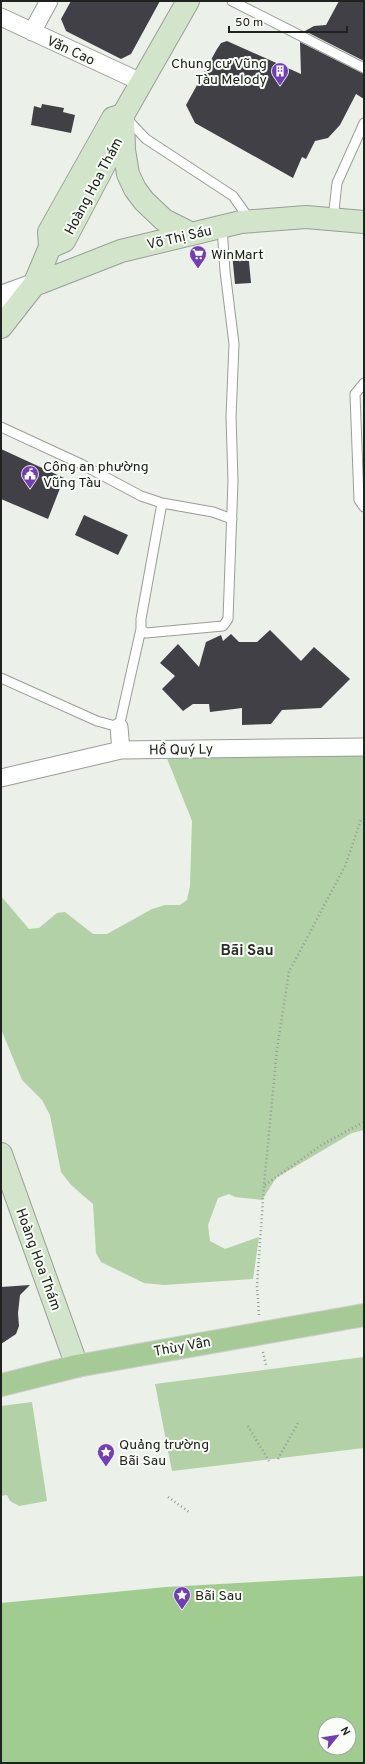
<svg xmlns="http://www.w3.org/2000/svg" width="365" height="1764" font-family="Overpass,sans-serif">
  <rect width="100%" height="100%" fill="#ebf0e9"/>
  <path fill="#b2d1a6" d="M364,753V1130L352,1133L276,1178L262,1200L235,1197L229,1194L218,1198L208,1225L210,1241L225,1249L259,1237L253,1279L164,1285L144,1283L101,1262L96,1253L93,1204L71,1185L61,1172L50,1115L42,1100L22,1080L1,1029V896L29,929L39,928L57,913L65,912L93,934H107L152,909L165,905H180L187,900L190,886L192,821L166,756Z
    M364,1357V1448L172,1471L155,1384Z
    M32,1402L47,1501L19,1506L10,1501L7,1495L1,1496V1406Z"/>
  <path fill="#a1cc8f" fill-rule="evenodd" d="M364,1576V1763H1V1603L166,1587ZM325,1724H349V1748H325Z"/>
  <path fill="#424047" d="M71,1H160L131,54L121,59L66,31L61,19Z
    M339,1H364V61L305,31L314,26L326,25Z
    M227,41L301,74L300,42L364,74V99L356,94L340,125L328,138L315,141L306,159L302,157L293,178L195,123L186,105L217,49L221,43Z
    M42,104L64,108L63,112L75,115L71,133L31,125L34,106L41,108Z
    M248,251L251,283L235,284L232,253Z
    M1,449L64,478L48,519L1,499Z
    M84,515L128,535L118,555L75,535Z
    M270,630L301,661L314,647L350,679L321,708L282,710L271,724L242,725V708L210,712L209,704H193L183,711L162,689L175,676L160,663L178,644L199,667L206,642L221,635L223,641L231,634L239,642H257Z
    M30,1285L20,1295L18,1313L19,1326L16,1334L1,1344V1287Z"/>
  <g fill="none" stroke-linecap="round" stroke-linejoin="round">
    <g stroke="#999e97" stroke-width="11">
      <path id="service" d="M232,1L364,68
        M127,119L146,139L233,196L250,220
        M333,219L337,183L364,123
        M364,383L355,394L359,500L364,507
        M1,427L81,464L141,496L162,503L213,512L232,519
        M162,503L141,619V629L146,633L223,626L228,619L233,481L231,417L234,344L225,271L222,227
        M1,678L97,721L119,727L141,629"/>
    </g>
    <g stroke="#999e97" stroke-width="19">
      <path id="minor" d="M1,17L141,82
        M32,32L49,1
        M119,727L121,750
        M1,778L121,750L364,747"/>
    </g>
    <g stroke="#999e97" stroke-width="24">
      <path id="tertiary" d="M1,297L34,285"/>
    </g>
    <g stroke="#999e97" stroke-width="24">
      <path id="secondary" d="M188,1L123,115L124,150L128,174L135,189L144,201L164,220L192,234
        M50,247L64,241L111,152
        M34,285L121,251L241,222L306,217L364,222
        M1,327L34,285L50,247L49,232L113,118L123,115
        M1,1154L77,1366"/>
    </g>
    <g stroke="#cecece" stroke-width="24">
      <path id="primary" d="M1,1385L77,1366L364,1315"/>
    </g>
    <path stroke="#959993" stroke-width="2.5" stroke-dasharray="1 3" stroke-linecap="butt" d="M265,1185L323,1144L364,1122
      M259,1315L257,1286L264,1185L277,1049L289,972L345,866L361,820
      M263,1352L266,1365
      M248,1426L269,1461
      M278,1459L299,1421
      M168,1497L189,1512"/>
    <use href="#service" stroke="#fff" stroke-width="9"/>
    <use href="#minor" stroke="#fff" stroke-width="17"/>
    <use href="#tertiary" stroke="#fff" stroke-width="22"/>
    <use href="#secondary" stroke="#d2e4ca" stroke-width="22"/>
    <use href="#primary" stroke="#a6ca95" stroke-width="22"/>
  </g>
  <defs>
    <g id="building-pin" transform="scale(0.9)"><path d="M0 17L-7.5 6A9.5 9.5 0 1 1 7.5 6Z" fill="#733eb5" stroke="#f8fdf6"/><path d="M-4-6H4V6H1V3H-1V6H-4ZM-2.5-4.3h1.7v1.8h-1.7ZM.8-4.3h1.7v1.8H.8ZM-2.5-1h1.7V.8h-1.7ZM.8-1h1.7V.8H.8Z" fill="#fff"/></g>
    <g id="supermarket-pin" transform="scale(0.9)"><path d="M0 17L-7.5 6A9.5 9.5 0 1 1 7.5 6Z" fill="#733eb5" stroke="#f8fdf6"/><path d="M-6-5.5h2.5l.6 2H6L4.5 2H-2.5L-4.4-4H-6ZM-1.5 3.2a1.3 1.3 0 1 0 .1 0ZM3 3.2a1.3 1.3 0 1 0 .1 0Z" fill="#fff"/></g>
    <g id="civic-pin" transform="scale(0.9)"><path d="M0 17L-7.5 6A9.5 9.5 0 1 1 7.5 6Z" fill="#733eb5" stroke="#f8fdf6"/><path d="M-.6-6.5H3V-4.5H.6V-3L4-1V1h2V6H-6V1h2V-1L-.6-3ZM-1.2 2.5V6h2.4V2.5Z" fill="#fff"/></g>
    <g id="sight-pin" transform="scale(0.9)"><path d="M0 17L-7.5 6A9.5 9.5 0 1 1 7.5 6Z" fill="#733eb5" stroke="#f8fdf6"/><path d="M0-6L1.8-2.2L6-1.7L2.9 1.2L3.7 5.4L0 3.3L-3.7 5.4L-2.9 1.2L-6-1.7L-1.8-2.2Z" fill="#fff"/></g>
  </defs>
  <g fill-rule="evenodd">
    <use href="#building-pin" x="280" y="71"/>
    <use href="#supermarket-pin" x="198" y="254"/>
    <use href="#civic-pin" x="30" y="474"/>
    <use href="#sight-pin" x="106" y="1452"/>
    <use href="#sight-pin" x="182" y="1595"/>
  </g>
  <g text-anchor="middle" stroke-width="4" stroke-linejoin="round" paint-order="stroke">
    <g font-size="14" fill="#20221f" stroke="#f8fdf6">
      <text transform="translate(71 50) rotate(25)" y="5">Văn Cao</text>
      <text transform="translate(93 186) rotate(-62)" y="5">Hoàng Hoa Thám</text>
      <text transform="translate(179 237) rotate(-13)" y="5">Võ Thị Sáu</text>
      <text transform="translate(181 749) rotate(-1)" y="5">Hồ Quý Ly</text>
      <text transform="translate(39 1259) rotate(70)" y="5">Hoàng Hoa Thám</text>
      <text transform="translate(182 1346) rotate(-10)" y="5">Thùy Vân</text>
    </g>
    <g font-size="14" fill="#20221f" stroke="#f8fdf6" text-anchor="start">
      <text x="267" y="68" text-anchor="end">Chung cư Vũng<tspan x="267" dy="16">Tàu Melody</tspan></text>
      <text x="211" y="259">WinMart</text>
      <text x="43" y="471">Công an phường<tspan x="43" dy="16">Vũng Tàu</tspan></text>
      <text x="119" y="1449">Quảng trường<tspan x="119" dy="16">Bãi Sau</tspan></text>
      <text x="195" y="1600">Bãi Sau</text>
    </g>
    <g font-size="15" font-weight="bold" fill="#2a2e29" stroke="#f8fdf6">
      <text x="247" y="955">Bãi Sau</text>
    </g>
  </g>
  <rect width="365" height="1764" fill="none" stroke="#20221f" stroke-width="4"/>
  <g transform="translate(337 1736) rotate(60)"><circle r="19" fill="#f8fdf6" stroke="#a2a5a0"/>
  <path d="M0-3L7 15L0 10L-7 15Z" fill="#733eb5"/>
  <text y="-6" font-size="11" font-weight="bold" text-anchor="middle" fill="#20221f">N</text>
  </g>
  <path d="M229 26v6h118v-6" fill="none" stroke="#20221f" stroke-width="2"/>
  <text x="235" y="26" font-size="12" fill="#20221f" stroke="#f8fdf6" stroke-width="3" paint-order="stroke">50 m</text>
</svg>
